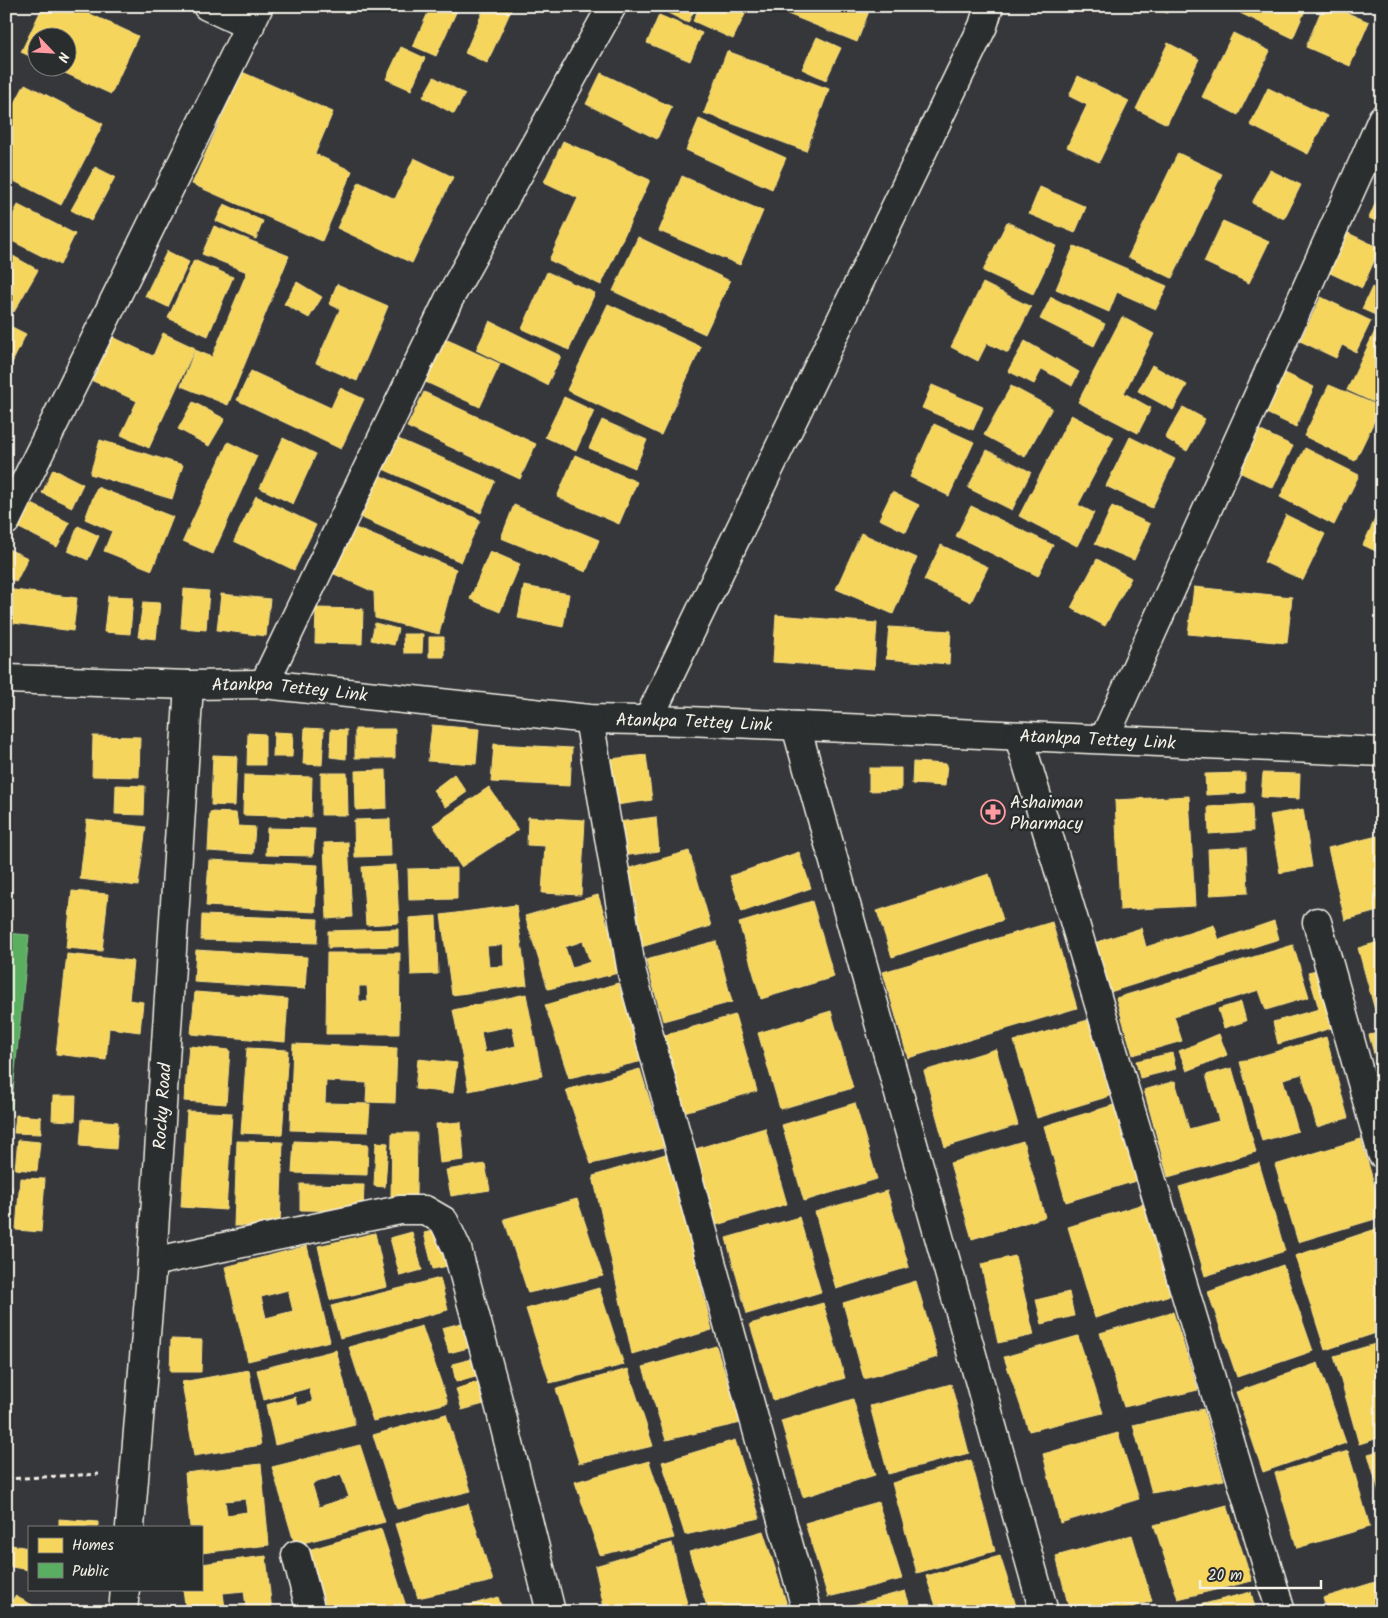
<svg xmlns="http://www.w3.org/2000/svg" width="1388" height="1618" font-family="Kalam,sans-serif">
  <rect width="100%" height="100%" fill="#36373b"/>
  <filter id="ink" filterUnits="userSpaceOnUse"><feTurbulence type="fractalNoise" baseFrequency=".02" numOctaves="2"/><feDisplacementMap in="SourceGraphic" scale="10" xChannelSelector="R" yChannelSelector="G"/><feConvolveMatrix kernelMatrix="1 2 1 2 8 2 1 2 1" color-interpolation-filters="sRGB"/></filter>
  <g filter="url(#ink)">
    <path fill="#f6d55c" stroke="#f5dd86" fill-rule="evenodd" d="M43,6H73L138,36L111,94L54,68H68V38H38V60L21,52Z
      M431,6H459L436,56L413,46Z
      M472,6H513L487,63L465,53L483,11Z
      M654,6H696L688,23Z
      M700,6H749L733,39L693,21Z
      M768,6H871L857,42Z
      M1152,6H1170L1167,13Z
      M1243,6H1307L1293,38L1240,13Z
      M1323,6H1331L1369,22L1350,66L1306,47Z
      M659,15L702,33L690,61L647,43Z
      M1233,33L1270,51L1238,115L1202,97Z
      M817,37L841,48L826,80L802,69Z
      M1168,43L1199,59L1167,124L1136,109Z
      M401,47L425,58L411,90L386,79Z
      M727,51L829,89L806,151L704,113Z
      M242,72L333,112L315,154L352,171L322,241L192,184Z
      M601,73L672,107L657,139L586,104Z
      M1078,76L1129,101L1099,162L1067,147L1087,105L1069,96Z
      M434,77L465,94L454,114L423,97Z
      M25,84L103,124L61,205L6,177V120Z
      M1268,88L1327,116L1308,154L1250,125Z
      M699,119L786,158L772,189L686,150Z
      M563,141L650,180L601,285L549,260L578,198L544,182Z
      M1178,153L1222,174L1172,278L1128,257Z
      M414,158L453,177L412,263L337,228L359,182L395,199Z
      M95,167L115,177L91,221L71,210Z
      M1270,170L1301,185L1284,219L1252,203Z
      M682,176L763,211L740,265L659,231Z
      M1040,187L1086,207L1075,233L1029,214Z
      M1379,195L1382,196V224L1369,218Z
      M224,204L263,221L256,239L216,221Z
      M18,205L75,234L60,265L6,238V228Z
      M1223,221L1269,242L1249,283L1204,262Z
      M1007,222L1056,246L1033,294L983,271Z
      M214,226L289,256L228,405L181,386L195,350L212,357L247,272L202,254Z
      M1348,233L1380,248L1362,288L1330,273Z
      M638,237L730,281L705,334L613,291Z
      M1074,246L1167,286L1156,309L1117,292L1109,312L1056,289Z
      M167,251L189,262L168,307L145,296Z
      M6,252L38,270L14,312L6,308Z
      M194,260L233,277L208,336L168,318Z
      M547,272L595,293L569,350L522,329Z
      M297,282L322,297L309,318L284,304Z
      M983,283L1031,307L1008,353L987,343L978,361L951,347Z
      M337,284L388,306L357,381L316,363L340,309L329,304Z
      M1372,287L1382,292V318L1362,309Z
      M1051,297L1105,324L1094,346L1040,319Z
      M1321,297L1371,321L1356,352L1342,345L1336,358L1300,341Z
      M608,304L701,347L661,435L567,390Z
      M1122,317L1154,334L1124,393L1151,408L1138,433L1078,402Z
      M490,321L561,356L547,385L476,350Z
      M6,324L26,334L11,365L6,362Z
      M1375,331L1382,334V406L1347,390Z
      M102,332L153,356L163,333L195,348L149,448L121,435L137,401L82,376Z
      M437,335L500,364L480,407L417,378Z
      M1025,341L1079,372L1072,386L1042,369L1034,384L1008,371Z
      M1152,365L1187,385L1173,410L1138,391Z
      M251,371L331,408L340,388L364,399L341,449L237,400Z
      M1285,373L1314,387L1296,427L1266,413Z
      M932,385L983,407L973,430L922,408Z
      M1329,385L1381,407L1355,461L1304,436Z
      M1011,386L1052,408L1025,457L984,435Z
      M424,392L536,444L520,479L407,427Z
      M564,397L594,411L576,451L545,437Z
      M193,402L225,419L209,446L178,429Z
      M1183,407L1205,419L1187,451L1165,438Z
      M1071,415L1114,437L1078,505L1094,513L1077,546L1019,516Z
      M602,420L647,440L635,468L589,448Z
      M934,424L974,442L949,496L910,477Z
      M1259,430L1293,446L1273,488L1239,472Z
      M1130,437L1175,459L1152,508L1106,486Z
      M283,438L316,454L293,504L260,488Z
      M396,438L495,481L481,513L383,469Z
      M100,440L183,465L172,499L90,474Z
      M228,442L257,456L213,554L183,541Z
      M1305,448L1359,475L1334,525L1280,497Z
      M987,450L1031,472L1012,510L968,488Z
      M575,455L637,482L619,524L557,497Z
      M53,469L83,484L72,507L42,493Z
      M372,472L480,520L461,562L353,514Z
      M97,487L173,517L152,570L104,551L112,531L85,519Z
      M892,492L919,505L906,532L879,519Z
      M256,496L316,525L294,570L234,541Z
      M22,499L70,523L57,547L9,523Z
      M514,505L599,540L586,572L501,538Z
      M971,506L1053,545L1038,576L956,536Z
      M1112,506L1150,524L1134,560L1095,544Z
      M1286,515L1325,534L1303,580L1264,562Z
      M1376,517L1382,520V554L1363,545Z
      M78,526L99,536L88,560L68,551Z
      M353,527L456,569L439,634L375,618L374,592L332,573Z
      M861,533L917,558L893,614L836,589Z
      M941,545L988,567L971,602L924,580Z
      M6,548L28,558L16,582L6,577Z
      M490,551L520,564L500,612L470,599Z
      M1097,559L1131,578L1105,626L1071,608Z
      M524,586L569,594L563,627L518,618Z
      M1194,587L1292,597L1287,643L1188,634Z
      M6,589L77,598L73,631L6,622Z
      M184,589L209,591L206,630L181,628Z
      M221,594L270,599L266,636L217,630Z
      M108,596L133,597L130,634L104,632Z
      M143,602L160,603L156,639L138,637Z
      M316,608L363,609L362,644L315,643Z
      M776,615L877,623L874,669L773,662Z
      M375,623L398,629L394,645L371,640Z
      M889,627L951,631L949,664L886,659Z
      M403,634H423L422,653H404Z
      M429,637H444V657H429Z
      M6,714H9L7,772H6Z
      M432,725L479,729L476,764L428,761Z
      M305,728L324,729L322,765L303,764Z
      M331,729L347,730L346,759L330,757Z
      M355,729H395V758H355Z
      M274,732L293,733L292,757H273Z
      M248,733L265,734V765H247Z
      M93,736L140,737L139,777L92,776Z
      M494,744L572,748L570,786L491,782Z
      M213,755L237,756L235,806L211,805Z
      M646,755L652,800L616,805L610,759Z
      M913,762L947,764L945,786L912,784Z
      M869,768H901V790L869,791Z
      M386,770L387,808L356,810L355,771Z
      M321,773H347L348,815H321Z
      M1245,773V793L1206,795L1205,774Z
      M1263,773L1300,774L1299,799L1261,797Z
      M454,774L467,792L446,807L433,790Z
      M244,775L312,777L311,817L243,815Z
      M116,785L145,786L144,815L115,814Z
      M489,787L518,830L461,867L433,825Z
      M1189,796L1195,906L1120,910L1115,800Z
      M1252,804L1253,831L1209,834L1208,807Z
      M1303,809L1312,867L1280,873L1270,815Z
      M210,812L236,813L238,826L255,827L253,854L208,851Z
      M528,817L585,820L581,895L542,893L545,846L527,845Z
      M656,817L659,851L623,856L618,822Z
      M390,819L391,856L355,857L354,820Z
      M87,820L146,827L138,886L80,879Z
      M267,828L315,829L313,856L266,855Z
      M1382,835V910L1345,920L1328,848Z
      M348,842L352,917L327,919L324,843Z
      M1246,847L1248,893L1210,895L1208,849Z
      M689,851L711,926L638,948L616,872Z
      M799,852L811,888L742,912L730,876Z
      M209,860L318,865L315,912L206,906Z
      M396,865L399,923L366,925L362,867Z
      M457,868V899L409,900L408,869Z
      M989,874L1003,920L892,957L877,911Z
      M72,891L108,894L102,951L66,948Z
      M598,895L623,972L548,989L525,916ZM583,941L590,962L572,968L565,947Z
      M812,901L834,977L761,999L739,923Z
      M516,905L527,985L452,995L441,915ZM503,945L504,966L489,967L487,946Z
      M202,915L318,919L317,943L201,940Z
      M436,916L438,974L411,975L409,918Z
      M1274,921L1279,939L1110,992L1094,943L1141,928L1146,947L1214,925L1219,940Z
      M1052,922L1077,1008L908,1058L883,972Z
      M398,929V946L328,948V931Z
      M716,941L732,1002L663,1021L646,960Z
      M1382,941V1020L1378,1021L1358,948Z
      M1293,945L1309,997L1266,1010L1259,990L1174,1016L1182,1041L1133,1055L1116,998Z
      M196,950L307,957L305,989L194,982Z
      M327,953H400L399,1034H326ZM359,986H367L368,1002L359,1001Z
      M67,954L133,961L129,1000L143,1002L140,1032L109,1028L106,1060L56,1054Z
      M1321,969L1338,1026L1278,1044L1273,1022L1319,1009L1308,972Z
      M618,983L643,1061L569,1078L545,1005Z
      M195,992L288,999L285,1042L191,1034Z
      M526,994L542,1076L469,1091L453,1010ZM512,1026L516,1046L485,1053L481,1032Z
      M1241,1002L1246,1021L1224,1028L1218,1009Z
      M831,1011L853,1088L780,1109L758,1033Z
      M735,1015L757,1091L684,1112L662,1036Z
      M1088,1020L1110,1096L1037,1118L1014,1041Z
      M1382,1032V1083L1369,1035Z
      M1219,1034L1227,1055L1187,1071L1179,1051Z
      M1326,1037L1348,1118L1317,1127L1302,1074L1283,1079L1298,1131L1262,1141L1240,1062Z
      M293,1044L397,1048L395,1103L366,1102L367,1083L326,1081L325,1103L370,1104L368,1132L290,1130Z
      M189,1046L230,1050L226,1104L184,1101Z
      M247,1048L288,1050L282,1135L241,1133Z
      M996,1049L1018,1125L945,1147L924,1071Z
      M1172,1053L1176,1069L1140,1078L1136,1061Z
      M418,1059L457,1063L453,1093L415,1089Z
      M1232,1068L1256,1152L1168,1177L1144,1090L1175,1081L1189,1129L1219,1121L1206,1075Z
      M640,1069L664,1147L591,1164L566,1090Z
      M53,1096H76L75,1121L52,1120Z
      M855,1103L877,1179L804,1201L782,1125Z
      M1117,1104L1139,1180L1066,1202L1044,1126Z
      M187,1111L232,1113L226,1210L181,1207Z
      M16,1115L41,1117V1134L14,1133Z
      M82,1119L118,1122L116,1149L80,1146Z
      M461,1122L464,1160L440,1163L436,1124Z
      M765,1128L787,1204L713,1226L692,1150Z
      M392,1133H417L416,1197H391Z
      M1361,1139L1382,1211V1217L1298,1242L1275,1165Z
      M18,1140L40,1142L37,1171L15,1169Z
      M237,1141L283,1142L280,1226H234Z
      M294,1141L368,1144L367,1175L292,1173Z
      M1023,1141L1045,1217L972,1239L950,1163Z
      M376,1142L388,1143L385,1187L374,1186Z
      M669,1153L712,1330L632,1354L593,1176Z
      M1259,1163L1285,1251L1205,1276L1179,1187Z
      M485,1164L490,1190L451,1196L446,1170Z
      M20,1178L45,1179L41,1232L16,1230Z
      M300,1184L364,1185L363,1211L300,1210Z
      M6,1186L12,1187L7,1246H6Z
      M887,1191L909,1267L836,1289L815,1212Z
      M577,1199L603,1276L528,1293L504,1219Z
      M1143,1204L1170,1295L1095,1318L1068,1227Z
      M799,1217L821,1292L747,1314L726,1238Z
      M1382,1227V1331L1325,1350L1295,1256Z
      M440,1229L448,1266L433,1269L424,1233Z
      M412,1232L422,1270L400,1276L390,1238Z
      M375,1233L387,1287L330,1300L318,1246Z
      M307,1246L330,1341L248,1361L225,1267ZM288,1290L293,1311L266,1318L261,1297Z
      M1015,1256L1034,1335L998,1343L981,1264Z
      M1283,1265L1313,1351L1237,1377L1208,1292Z
      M440,1278L448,1310L340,1338L331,1306Z
      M916,1281L938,1357L864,1379L843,1303Z
      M599,1288L624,1365L550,1383L526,1309Z
      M1069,1292L1074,1316L1042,1324L1036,1300Z
      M823,1303L845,1378L773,1400L750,1324Z
      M1173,1312L1198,1390L1124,1407L1100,1333Z
      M461,1323L468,1348L449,1353L442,1328Z
      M422,1326L448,1403L373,1421L349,1347Z
      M1078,1336L1103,1413L1029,1431L1004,1357Z
      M171,1339L202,1340L201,1372H170Z
      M1382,1342V1437L1359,1444L1334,1356Z
      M716,1346L741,1423L666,1440L643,1367Z
      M336,1350L355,1425L275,1445L266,1405L295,1397L297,1406L313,1402L309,1388L264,1400L257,1370Z
      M472,1359L476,1377L456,1382L452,1364Z
      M1318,1363L1346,1443L1263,1472L1236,1392Z
      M628,1369L653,1446L579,1463L556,1389Z
      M249,1370L261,1445L194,1456L182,1382Z
      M481,1381L488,1403L462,1410L456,1389Z
      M951,1384L969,1453L888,1474L870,1406Z
      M853,1399L875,1475L803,1497L781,1421Z
      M1203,1409L1224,1480L1152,1493L1133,1425Z
      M446,1414L471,1491L397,1509L373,1435Z
      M1118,1433L1139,1499L1060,1523L1043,1454Z
      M735,1440L760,1518L685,1535L662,1462Z
      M360,1445L385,1522L295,1545L272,1467ZM341,1474L349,1497L319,1507L312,1484Z
      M1382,1450V1502L1368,1454Z
      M1348,1451L1370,1527L1297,1548L1275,1473Z
      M971,1460L995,1551L917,1573L892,1483Z
      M649,1461L674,1538L600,1555L575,1482Z
      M261,1464L269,1545L201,1553V1527H190L185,1473ZM245,1499L247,1512L227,1515L225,1501Z
      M878,1502L902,1579L828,1597L805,1523Z
      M468,1504L493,1581L418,1598L395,1524Z
      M1227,1505L1252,1581L1178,1599L1154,1525Z
      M59,1519L98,1522V1527H59Z
      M381,1529L406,1606L380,1612H328L308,1550Z
      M763,1531L788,1608L773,1612H709L689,1552Z
      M1132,1535L1152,1601L1118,1612H1070L1056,1556Z
      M672,1543L689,1612H605L595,1566Z
      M6,1544L29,1548V1570L6,1566Z
      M266,1556L272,1612H186L183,1589H201V1564ZM244,1591L246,1606L225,1608L223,1593Z
      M1000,1556L1018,1612H938L926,1576Z
      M1382,1580V1612H1327L1323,1598Z
      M905,1591L912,1612L831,1611Z
      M1251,1592L1256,1612H1177L1176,1611Z
      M15,1596L44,1611L6,1612V1604L9,1606Z
      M498,1597L503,1612H446Z"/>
    <path fill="#5aae61" stroke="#88c28a" d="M6,933L29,935L11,1110L6,1109Z"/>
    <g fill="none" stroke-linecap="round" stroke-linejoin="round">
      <g stroke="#f4f1e8" stroke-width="31">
        <g id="minor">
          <path d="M207,6L250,26"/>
          <path d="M6,521L259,6"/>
          <path id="s1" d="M6,679L189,685L264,684L589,719L688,721L1382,752"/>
          <path d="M264,684L449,299L612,6"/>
          <path d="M589,719L632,973L807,1612"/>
          <path d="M648,720L983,26L989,6"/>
          <path d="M796,726L1044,1612"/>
          <path d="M1019,737L1281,1612"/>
          <path d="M1104,739L1362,165L1382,119"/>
          <path d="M1317,922L1382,1154"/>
          <path d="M152,1262L400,1210H425L444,1221L457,1249L499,1404L551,1612"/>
          <path id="s2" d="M130,1527L152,1262L189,685"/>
          <path d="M296,1555L311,1612"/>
          <path d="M123,1612L125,1589"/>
        </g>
      </g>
      <path stroke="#f4f1e8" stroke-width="3" stroke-dasharray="5 4" stroke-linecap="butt" d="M6,1479L99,1474"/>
      <use href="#minor" stroke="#2a2d2e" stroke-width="28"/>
    </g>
  </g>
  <defs>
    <g id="pharmacy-ring" transform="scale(1.25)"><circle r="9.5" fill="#2a2d2e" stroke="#ff9aa2" stroke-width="1.5"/><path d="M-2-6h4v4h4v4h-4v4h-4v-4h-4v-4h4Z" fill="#ff9aa2"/></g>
  </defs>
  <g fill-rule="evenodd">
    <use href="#pharmacy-ring" x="993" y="812"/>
  </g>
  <g text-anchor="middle" stroke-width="5" stroke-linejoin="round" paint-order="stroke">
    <g font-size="18" fill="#f4f1e8" stroke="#2a2d2e">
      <text dy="6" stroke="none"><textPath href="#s1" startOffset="284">Atankpa Tettey Link</textPath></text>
      <text dy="6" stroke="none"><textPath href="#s1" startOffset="690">Atankpa Tettey Link</textPath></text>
      <text dy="6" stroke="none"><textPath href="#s1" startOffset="1094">Atankpa Tettey Link</textPath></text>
      <text dy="6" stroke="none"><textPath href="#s2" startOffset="422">Rocky Road</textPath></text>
    </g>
    <g font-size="18" fill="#f4f1e8" stroke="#2a2d2e" text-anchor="start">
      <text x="1010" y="808">Ashaiman<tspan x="1010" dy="21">Pharmacy</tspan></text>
    </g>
  </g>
  <rect width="1388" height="1618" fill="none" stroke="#2a2d2e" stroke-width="25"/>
  <rect x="12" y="12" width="1363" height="1593" fill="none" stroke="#f4f1e8" stroke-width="2" filter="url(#ink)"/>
  <rect x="28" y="1526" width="175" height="65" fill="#2a2d2e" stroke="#7b7b78"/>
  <rect x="38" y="1538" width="25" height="15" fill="#f6d55c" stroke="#7b7b78"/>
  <text x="72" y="1550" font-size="15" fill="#f4f1e8">Homes</text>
  <rect x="38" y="1563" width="25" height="15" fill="#5aae61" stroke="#7b7b78"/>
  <text x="72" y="1576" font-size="15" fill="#f4f1e8">Public</text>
  <g transform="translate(52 52) rotate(115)"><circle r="24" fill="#2a2d2e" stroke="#7b7b78"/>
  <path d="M0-4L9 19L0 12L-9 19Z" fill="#ff9aa2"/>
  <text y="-8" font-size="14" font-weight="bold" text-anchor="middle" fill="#f4f1e8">N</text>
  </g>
  <path d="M1200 1580v8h121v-8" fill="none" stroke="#f4f1e8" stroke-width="2.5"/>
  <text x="1208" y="1580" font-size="15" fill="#f4f1e8" stroke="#2a2d2e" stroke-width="4" paint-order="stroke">20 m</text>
</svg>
